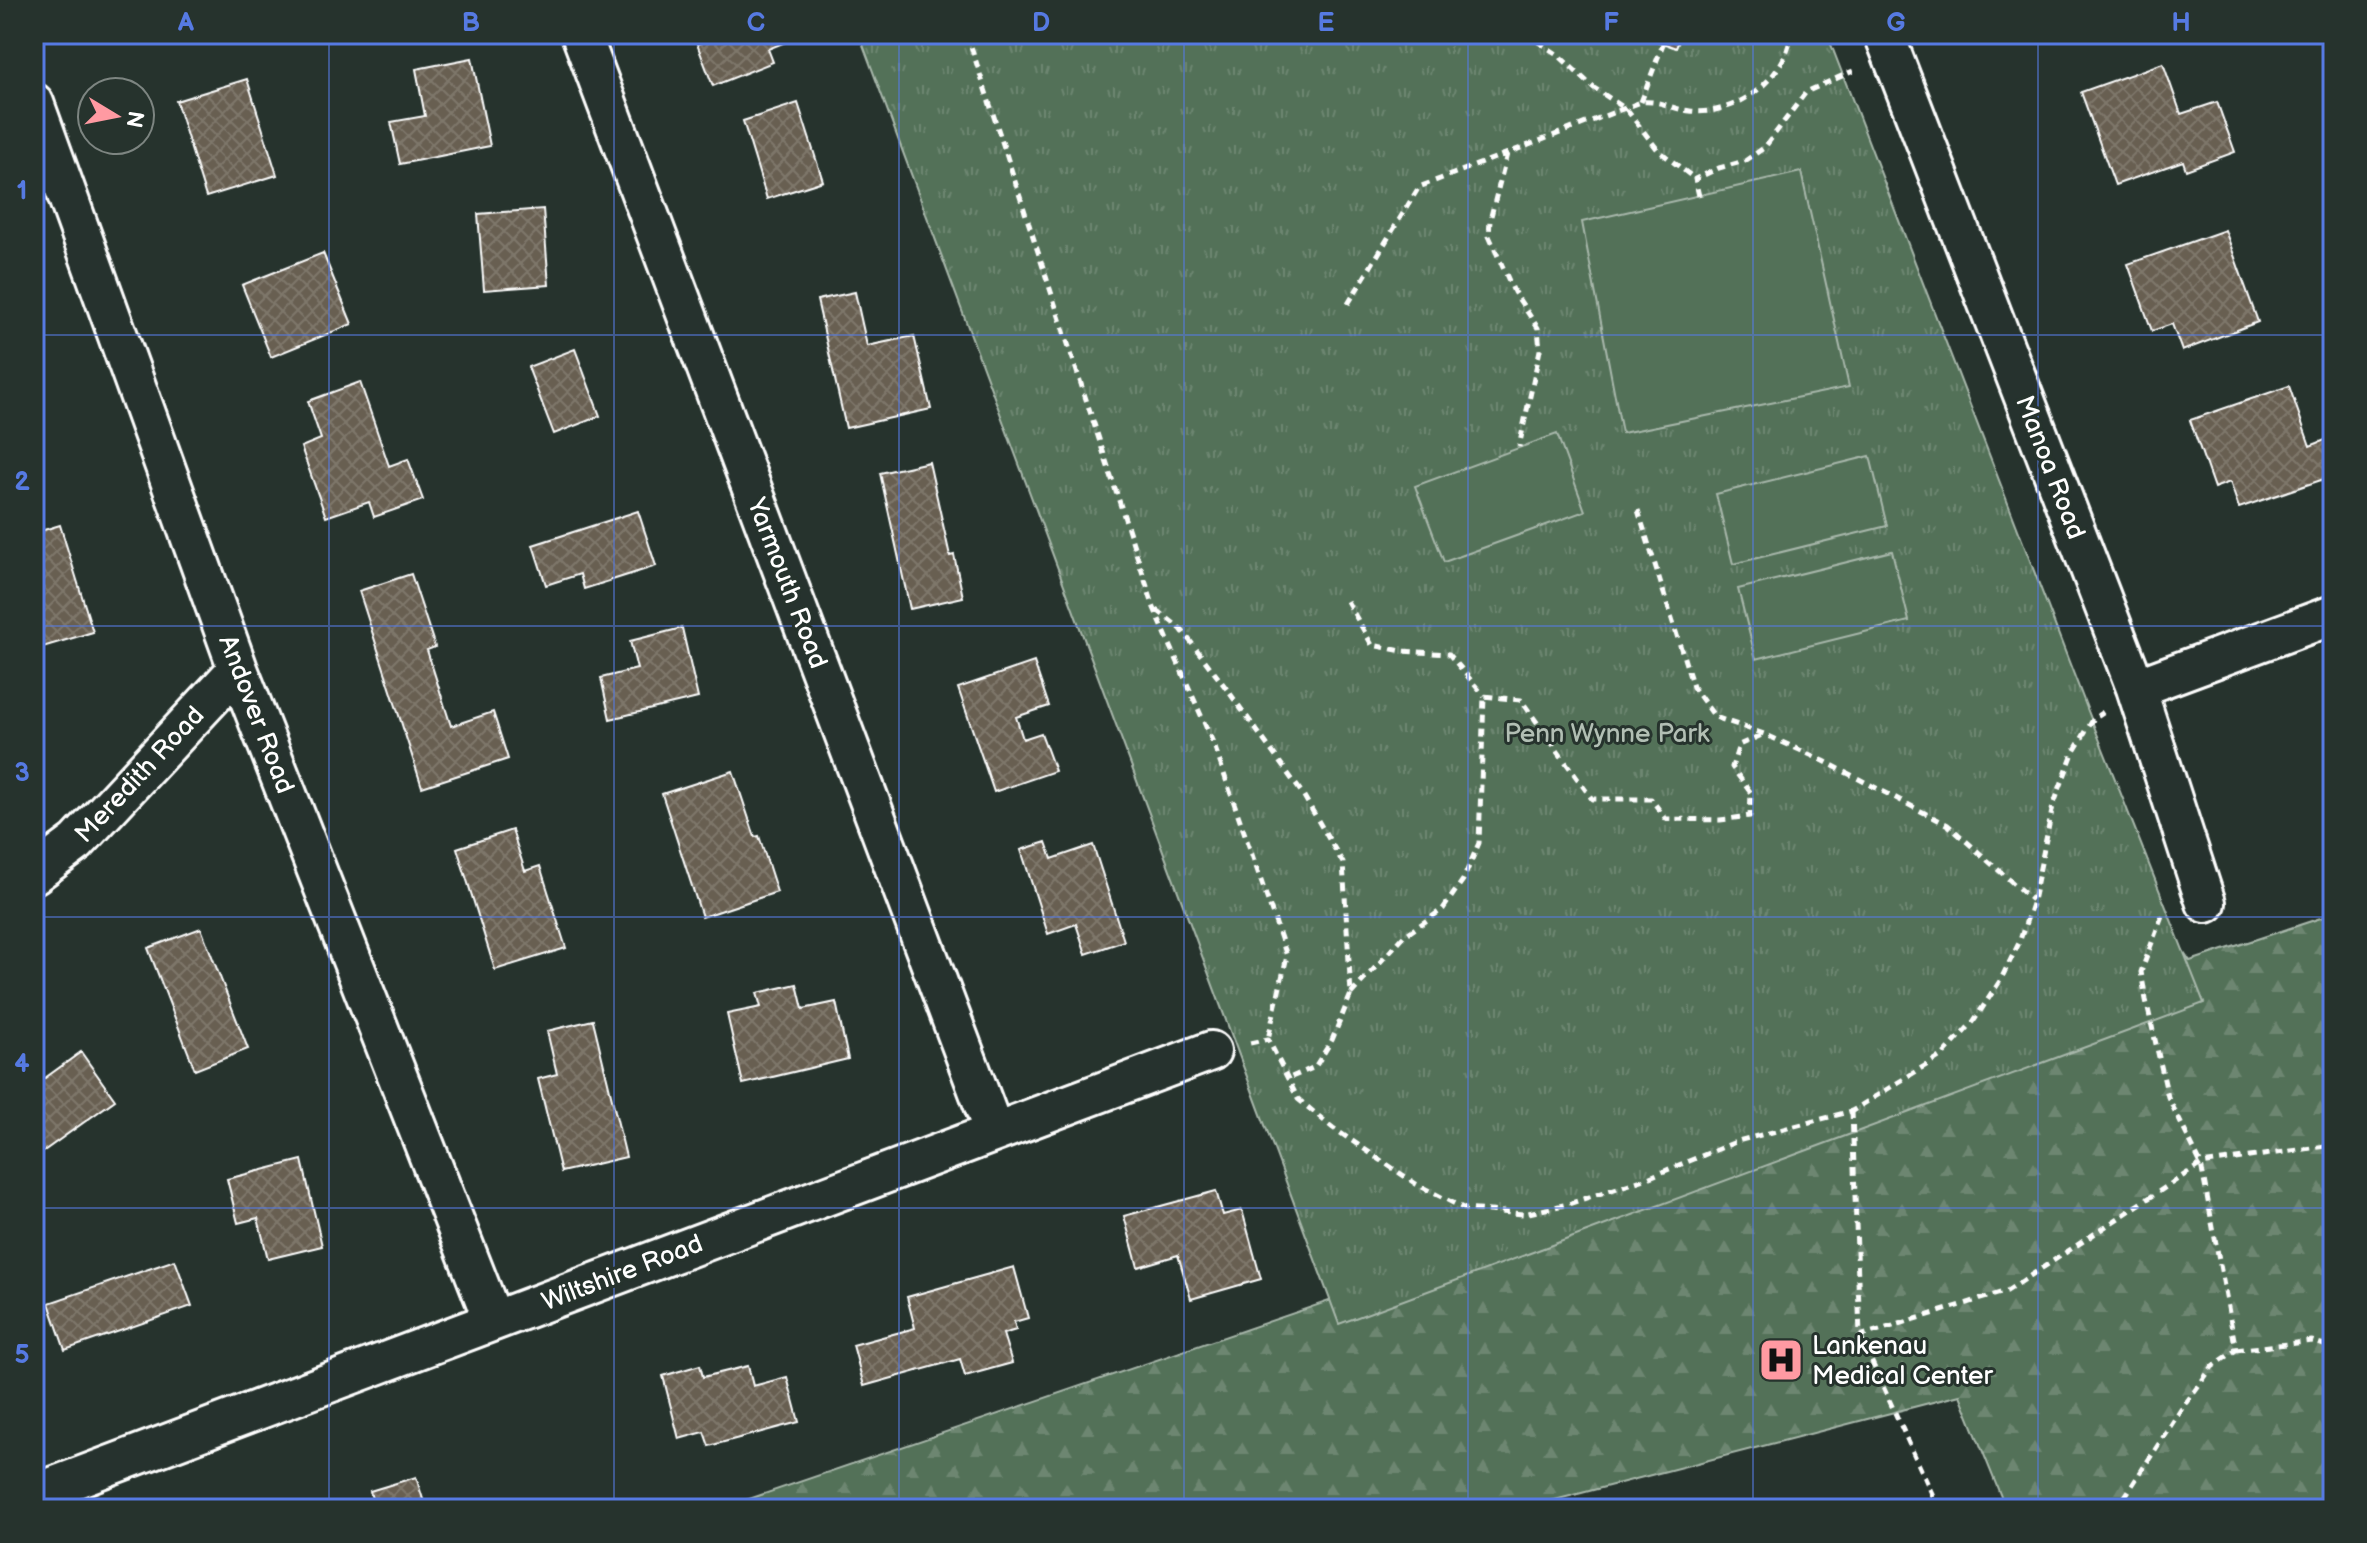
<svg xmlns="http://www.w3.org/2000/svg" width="2367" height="1543" font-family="'Balsamiq Sans',sans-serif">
  <defs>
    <pattern id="forest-firs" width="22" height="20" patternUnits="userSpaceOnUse" patternTransform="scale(2)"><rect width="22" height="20" fill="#537158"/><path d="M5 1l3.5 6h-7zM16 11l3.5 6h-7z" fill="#6d8671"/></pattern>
    <pattern id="park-tufts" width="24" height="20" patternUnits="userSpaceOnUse" patternTransform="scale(2)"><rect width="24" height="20" fill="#537158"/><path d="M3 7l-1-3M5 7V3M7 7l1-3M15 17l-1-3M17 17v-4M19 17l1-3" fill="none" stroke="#6d8671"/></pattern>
    <pattern id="building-cross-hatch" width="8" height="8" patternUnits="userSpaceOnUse" patternTransform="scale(2)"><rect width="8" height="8" fill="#675f51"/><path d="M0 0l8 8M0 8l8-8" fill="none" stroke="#7e776b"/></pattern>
  </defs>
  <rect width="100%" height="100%" fill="#26332d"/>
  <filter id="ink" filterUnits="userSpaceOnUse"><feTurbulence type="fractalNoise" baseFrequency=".0125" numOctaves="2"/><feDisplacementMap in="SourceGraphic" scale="16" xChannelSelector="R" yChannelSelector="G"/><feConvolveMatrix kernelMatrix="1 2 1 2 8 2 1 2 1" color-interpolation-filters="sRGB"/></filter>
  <g filter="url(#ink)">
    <path fill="url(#forest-firs)" stroke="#a9b8ac" stroke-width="2" d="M1993,664L2190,961L2333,914V1509H2006L1960,1395L1520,1509H720L1382,1283Z"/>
    <path fill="url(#park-tufts)" stroke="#a9b8ac" stroke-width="2" d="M859,34H1827L2088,711L2204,1003L1339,1324Z"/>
    <path fill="#537158" stroke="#a9b8ac" stroke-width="2" d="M1801,172L1849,387L1622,433L1582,222Z
      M1557,434L1585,511L1444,562L1415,486Z
      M1870,456L1887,526L1733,564L1716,494Z
      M1892,551L1909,621L1756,659L1738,589Z"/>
    <path fill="url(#building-cross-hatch)" stroke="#fff" stroke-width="2" d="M720,34H802L803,35L768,49L773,62L713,86L697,44Z
      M1650,34H1682L1676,48L1649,38Z
      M2323,34H2333V68Z
      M472,58L490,146L400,164L391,122L425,116L416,69Z
      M2163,63L2181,114L2217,102L2235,152L2186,170L2183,161L2115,185L2081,92Z
      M247,79L277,175L206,197L176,101Z
      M798,103L823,181L767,199L743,121Z
      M543,209L549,285L484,290L478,214Z
      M2225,230L2258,322L2182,351L2172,324L2152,331L2128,264Z
      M323,253L352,324L271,357L242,285Z
      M855,292L867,346L914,336L931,409L846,428L817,300Z
      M575,349L600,416L554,434L528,367Z
      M360,382L389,466L408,459L423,500L374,517L369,502L326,517L301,447L321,439L308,401Z
      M2289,386L2310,446L2333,437V476L2239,508L2230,482L2214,488L2190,420Z
      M929,462L950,556L954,555L963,597L910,609L880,473Z
      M638,511L656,566L584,589L580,574L546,585L533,545Z
      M60,525L93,632L36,649L34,533Z
      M411,574L435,647L427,650L451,726L493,712L508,759L422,787L359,591Z
      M682,628L698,698L610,719L601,678L637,669L630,641Z
      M1034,662L1049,706L1016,717L1023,739L1041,733L1055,771L994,792L958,688Z
      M733,771L755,837L759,836L777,892L702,917L662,794Z
      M512,830L525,871L540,866L566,948L495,970L457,848Z
      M1046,842L1052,859L1093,845L1124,941L1086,954L1076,924L1048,934L1021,850Z
      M201,928L248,1049L195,1070L148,948Z
      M797,984L803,1009L836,1002L848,1059L743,1084L727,1014L761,1007L757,993Z
      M593,1020L626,1157L561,1172L538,1079L557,1074L547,1031Z
      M81,1052L115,1100L34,1158V1086Z
      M302,1160L322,1246L268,1259L258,1218L238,1223L227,1179Z
      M1216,1191L1223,1215L1242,1210L1261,1279L1191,1299L1178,1255L1138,1267L1124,1216Z
      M175,1260L192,1306L65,1350L49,1303Z
      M1014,1267L1028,1318L1014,1322L1016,1330L1003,1334L1012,1363L965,1376L960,1359L864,1386L853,1345L915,1328L907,1297Z
      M700,1365L703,1377L748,1366L753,1386L787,1377L799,1422L709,1446L704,1432L679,1439L663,1376Z
      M416,1477L426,1509H369L374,1507L370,1491Z"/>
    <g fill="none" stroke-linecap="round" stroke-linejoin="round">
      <g stroke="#fff" stroke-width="44">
        <path id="minor" d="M581,34L994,1132
          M1884,34L2136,688L2206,903
          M34,103L238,669L493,1320
          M2136,688L2333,615
          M34,874L77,842L238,669
          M34,1494L1211,1051"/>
      </g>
      <path stroke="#fff" stroke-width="5" stroke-dasharray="8 6" stroke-linecap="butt" d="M967,34L1154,608L1214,745L1287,956L1268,1039
        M1526,34L1557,54L1594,88L1626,109L1658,150L1695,179
        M1641,102L1663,44
        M1507,154L1490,220L1489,236L1514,292L1538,328L1540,350L1519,447
        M1699,196L1695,179L1719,168L1745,161L1765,147L1806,92L1853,71
        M1348,304L1419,187L1641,102C1662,100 1671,109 1690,111C1735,117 1786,79 1791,34
        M1638,510L1693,687L1715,717L1764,734L1824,761L1948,825L2032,900
        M1347,601L1372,645L1402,651L1449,654L1484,696
        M1157,610L1181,629L1226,688L1302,793L1343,863L1351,994L1332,1040L1315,1067L1287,1079
        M1351,994L1404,936L1443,909L1463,880L1479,843L1484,696L1521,700L1592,799H1651L1666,819L1720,820L1750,816L1751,793L1732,767L1739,745L1764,734
        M1250,1043L1268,1039L1298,1099L1333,1128L1416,1184L1465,1209L1524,1214L1568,1204L1645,1179L1738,1141L1852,1111L1944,1054L1973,1022L2000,981L2019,943L2033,901L2053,806L2073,753L2094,718L2103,712
        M1852,1111L1860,1336L2007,1291L2201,1164L2333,1145
        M1860,1336L1939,1509
        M2236,1350L2312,1341L2333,1348
        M2117,1509L2180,1411L2212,1367L2236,1350L2201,1164L2168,1097L2146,1000L2141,972L2163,913"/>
      <use href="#minor" stroke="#26332d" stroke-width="38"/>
    </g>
  </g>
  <path fill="none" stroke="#567ae2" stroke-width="2" stroke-opacity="0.55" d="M329,34V1509M614,34V1509M899,34V1509M1184,34V1509M1468,34V1509M1753,34V1509M2038,34V1509M34,335H2333M34,626H2333M34,917H2333M34,1208H2333"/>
  <defs>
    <g id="hospital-square" transform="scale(2.3)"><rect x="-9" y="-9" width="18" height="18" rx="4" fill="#ff9aa2" stroke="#26332d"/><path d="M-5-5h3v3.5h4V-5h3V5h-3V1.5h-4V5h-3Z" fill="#111"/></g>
  </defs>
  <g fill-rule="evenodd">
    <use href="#hospital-square" x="1781" y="1360"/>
  </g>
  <g text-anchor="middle" stroke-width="6" stroke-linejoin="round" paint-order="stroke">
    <g font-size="26" fill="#fff" stroke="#26332d">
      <text transform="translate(2051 467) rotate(69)" y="9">Manoa Road</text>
      <text transform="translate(788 583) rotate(69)" y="9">Yarmouth Road</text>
      <text transform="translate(257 714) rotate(69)" y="9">Andover Road</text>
      <text transform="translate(139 774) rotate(-47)" y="9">Meredith Road</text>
      <text transform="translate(622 1272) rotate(-21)" y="9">Wiltshire Road</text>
    </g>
    <g font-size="26" fill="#b2bfb4" stroke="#26332d">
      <text x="1607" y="742">Penn Wynne Park</text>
    </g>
    <g font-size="26" fill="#fff" stroke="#26332d" text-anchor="start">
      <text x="1812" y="1354">Lankenau<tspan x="1812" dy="30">Medical Center</tspan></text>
    </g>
  </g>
  <rect width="2367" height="1543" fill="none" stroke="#26332d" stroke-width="88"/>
  <g transform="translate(116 116) rotate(100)"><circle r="38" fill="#26332d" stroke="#7d8581" stroke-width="2"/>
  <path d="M0-6L14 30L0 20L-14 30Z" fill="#ff9aa2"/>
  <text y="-12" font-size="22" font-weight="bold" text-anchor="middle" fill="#ffffff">N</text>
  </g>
  <rect x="44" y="44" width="2279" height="1455" fill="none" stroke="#567ae2" stroke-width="3"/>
  <g font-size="26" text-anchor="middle" font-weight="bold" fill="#567ae2">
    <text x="186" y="31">A</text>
    <text x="471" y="31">B</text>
    <text x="756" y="31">C</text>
    <text x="1041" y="31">D</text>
    <text x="1326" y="31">E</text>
    <text x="1611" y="31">F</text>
    <text x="1896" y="31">G</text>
    <text x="2181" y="31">H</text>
    <text x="22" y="199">1</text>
    <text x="22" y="490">2</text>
    <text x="22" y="781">3</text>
    <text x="22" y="1072">4</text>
    <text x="22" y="1363">5</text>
  </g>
</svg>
